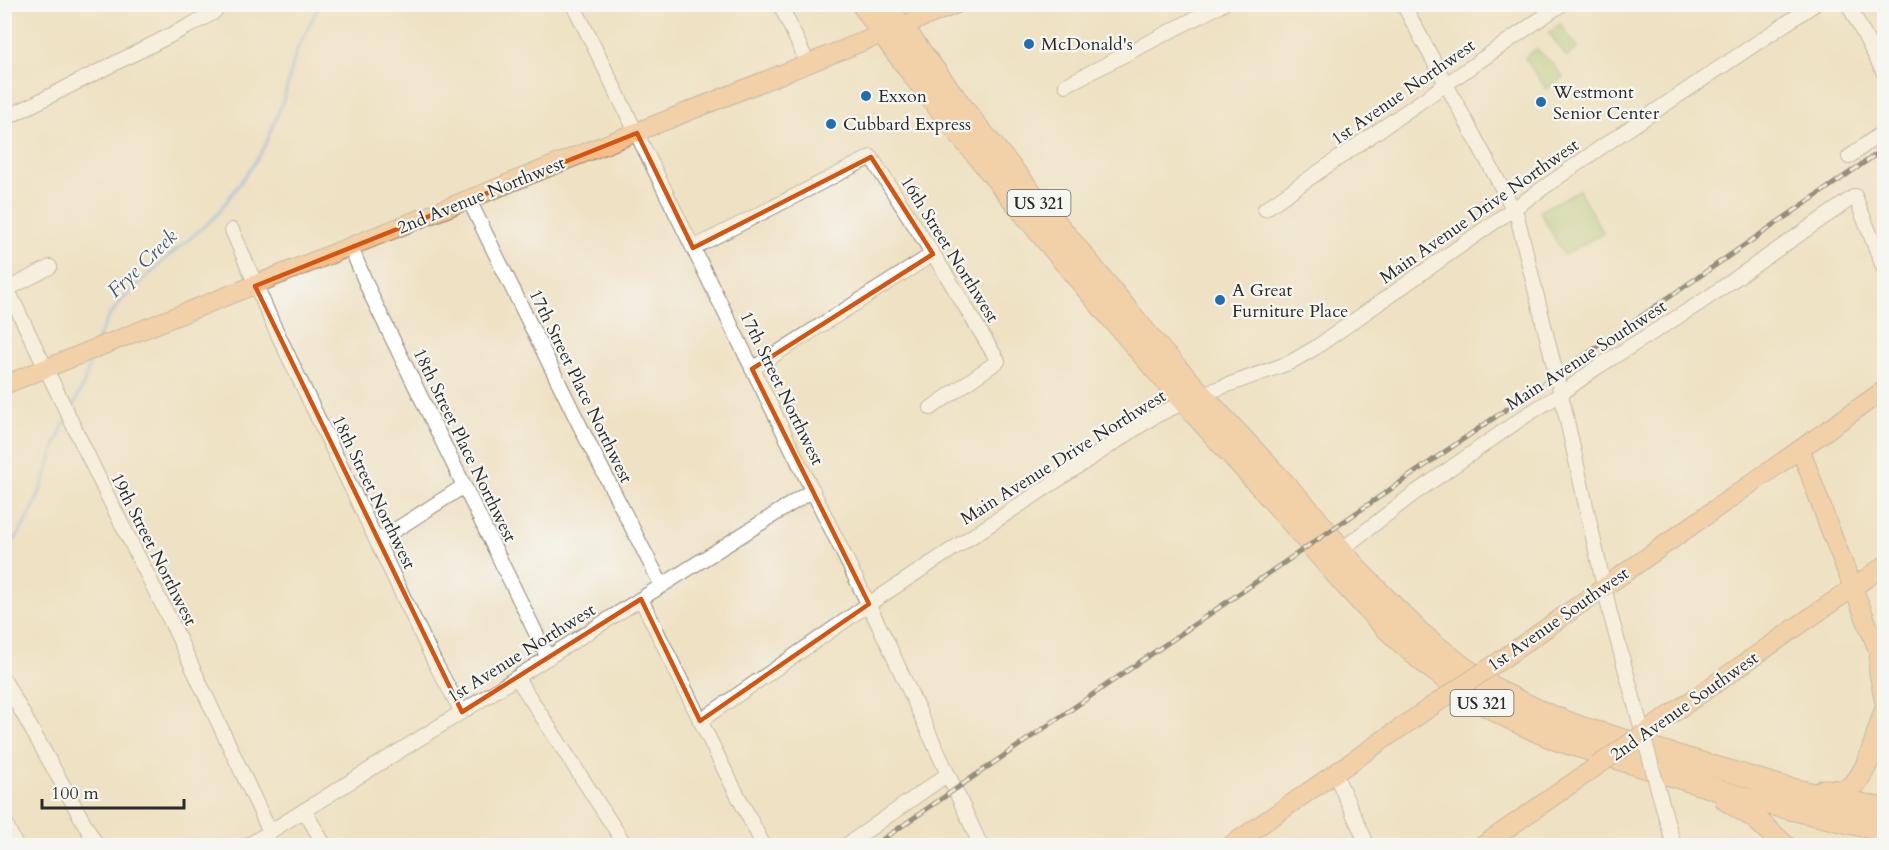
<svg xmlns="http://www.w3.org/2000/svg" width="1889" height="850" font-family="Cardo,serif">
  <rect width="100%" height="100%" fill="#f6f6f2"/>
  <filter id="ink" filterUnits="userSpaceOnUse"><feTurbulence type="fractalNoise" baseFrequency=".0167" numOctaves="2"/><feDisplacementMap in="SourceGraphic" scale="12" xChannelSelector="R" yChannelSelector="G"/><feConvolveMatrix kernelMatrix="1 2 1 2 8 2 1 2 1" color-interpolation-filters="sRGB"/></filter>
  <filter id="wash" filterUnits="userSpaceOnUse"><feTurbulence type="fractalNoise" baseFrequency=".008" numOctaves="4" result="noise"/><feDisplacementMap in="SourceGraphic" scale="24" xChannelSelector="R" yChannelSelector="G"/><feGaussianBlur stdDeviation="1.35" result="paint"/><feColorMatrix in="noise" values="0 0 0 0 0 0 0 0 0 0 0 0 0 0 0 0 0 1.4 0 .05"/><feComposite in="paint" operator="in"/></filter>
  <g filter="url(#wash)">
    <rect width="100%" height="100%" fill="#efe1c3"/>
    <path fill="#9fc773" stroke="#65794f" stroke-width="1.5" d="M1560,24L1578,48L1566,57L1549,33Z
      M1536,49L1552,63L1563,77L1546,89L1525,58Z
      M1579,190L1603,233L1564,255L1540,211Z"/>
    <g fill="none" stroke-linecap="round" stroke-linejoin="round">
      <path stroke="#76aee5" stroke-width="3" d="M97,340L108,318L122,300L161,263L215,217L253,165L264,148L284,98L296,52L320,4
        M71,411L84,383L91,358
        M4,556C18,535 33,513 41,489C50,466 54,443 65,422"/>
    </g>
  </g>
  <g filter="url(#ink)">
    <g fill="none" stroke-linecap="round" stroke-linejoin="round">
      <g stroke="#8d8677" stroke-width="16">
        <path id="minor" d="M573,4L887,642L981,846
          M780,4L808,64
          M1403,4L1517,216L1561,394L1610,613L1643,734
          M1848,4L1884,73
          M1066,85L1223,4
          M4,119L187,27L213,13L221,4
          M1849,157L1884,131
          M469,200L585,436L662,586
          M1265,209L1562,4
          M232,230L272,322L435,663L462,712
          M351,248L372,297L548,658
          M693,248L871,157L945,273L998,361L931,408
          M4,282L106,493L172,624L270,832
          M8,289L50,267
          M752,369L933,254
          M378,541L464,486
          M1341,550L1412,495L1528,414L1561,394L1596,368L1700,303L1855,196L1884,269
          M641,599L725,771L764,846
          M517,678L626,846
          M4,680L97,846
          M700,721L869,604L1155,416L1200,395L1289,363L1315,348L1600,148L1815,4
          M1335,774L1368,846
          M1656,782L1674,846
          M304,810L325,846
          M4,820L16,846
          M247,846L462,712L813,490
          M845,846L948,774"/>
      </g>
      <g stroke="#8d8677" stroke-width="20">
        <path id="major" d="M4,385L957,4
          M1801,450L1829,527L1879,653L1884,659
          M1879,653L1878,670L1884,701
          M1501,660L1884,390
          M1643,734L1884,566
          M1230,846L1432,706
          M1482,846L1597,766"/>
      </g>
      <g stroke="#8d8677" stroke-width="23">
        <path id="highway" d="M862,4C907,71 959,133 1010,196C1085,288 1161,378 1241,465C1296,524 1344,590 1404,645C1449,686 1503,719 1560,741L1744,798L1884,831
          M885,4L971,119L1161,351L1308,509L1361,574L1419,632L1460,665L1502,693L1544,713L1580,727L1783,787L1884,809
          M1824,790C1832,791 1840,792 1847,789C1867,780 1877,733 1884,713
          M1726,800L1755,818L1785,846"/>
      </g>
      <use href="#minor" stroke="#fff" stroke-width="14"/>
      <use href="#major" stroke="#f7bd88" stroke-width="18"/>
      <use href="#highway" stroke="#f7bd88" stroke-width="21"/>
      <g stroke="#2b2b2b" stroke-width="5">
        <path id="rail" d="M873,846L1884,149"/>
      </g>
      <use href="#rail" stroke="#f6f6f2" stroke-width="3" stroke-dasharray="9" stroke-linecap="butt"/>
      <g stroke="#8d8677" stroke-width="16" stroke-linecap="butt">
        <path id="minor-bridge" d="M1643,734L1656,782"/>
      </g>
      <g stroke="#8d8677" stroke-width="20" stroke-linecap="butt">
        <path id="major-bridge" d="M1432,706L1501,660
          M1597,766L1643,734"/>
      </g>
      <use href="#minor-bridge" stroke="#fff" stroke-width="14"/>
      <use href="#major-bridge" stroke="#f7bd88" stroke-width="18"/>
    </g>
  </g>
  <path d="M0 0H1889V850H0ZM637,133L693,248L871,157L933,254L752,369L869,604L700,721L641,599L462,712L255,286Z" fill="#efe1c3" fill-opacity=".55" fill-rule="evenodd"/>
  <path fill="none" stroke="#d5540f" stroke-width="4.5" stroke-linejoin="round" d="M637,133L693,248L871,157L933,254L752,369L869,604L700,721L641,599L462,712L255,286Z"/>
  <g fill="#1f6fb2" stroke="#f6f6f2" stroke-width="2">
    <circle cx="1029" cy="44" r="6"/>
    <circle cx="866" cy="96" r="6"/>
    <circle cx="1541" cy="102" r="6"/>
    <circle cx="831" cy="124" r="6"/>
    <circle cx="1220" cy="300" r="6"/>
  </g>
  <g text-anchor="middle" stroke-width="4.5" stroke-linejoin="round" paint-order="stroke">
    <g fill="#f6f6f2" stroke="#686867" stroke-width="1.5">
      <rect x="1007.5" y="190" width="63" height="26" rx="4.5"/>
      <rect x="1450.5" y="690" width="63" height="26" rx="4.5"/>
    </g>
    <g font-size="16" font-weight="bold" fill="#2b2b2b">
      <text x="1039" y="209">US 321</text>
      <text x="1482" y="709">US 321</text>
    </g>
    <g font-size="18" fill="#2b2b2b" stroke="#f6f6f2" text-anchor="start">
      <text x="1041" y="50">McDonald's</text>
      <text x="1553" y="98">Westmont<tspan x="1553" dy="21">Senior Center</tspan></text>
      <text x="878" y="102">Exxon</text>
      <text x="843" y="130">Cubbard Express</text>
      <text x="1232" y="296">A Great<tspan x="1232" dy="21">Furniture Place</tspan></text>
    </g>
    <g font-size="18" fill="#2b2b2b" stroke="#f6f6f2">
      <text transform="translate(1403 92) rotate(-35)" y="6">1st Avenue Northwest</text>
      <text transform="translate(481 195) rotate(-22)" y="6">2nd Avenue Northwest</text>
      <text transform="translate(1479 211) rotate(-35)" y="6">Main Avenue Drive Northwest</text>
      <text transform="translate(950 249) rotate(58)" y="6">16th Street Northwest</text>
      <text transform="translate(1586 355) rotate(-33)" y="6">Main Avenue Southwest</text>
      <text transform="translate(581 386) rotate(64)" y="6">17th Street Place Northwest</text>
      <text transform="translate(782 388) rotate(64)" y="6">17th Street Northwest</text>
      <text transform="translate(465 445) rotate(64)" y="6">18th Street Place Northwest</text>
      <text transform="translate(1063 457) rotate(-32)" y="6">Main Avenue Drive Northwest</text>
      <text transform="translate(374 492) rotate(64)" y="6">18th Street Northwest</text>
      <text transform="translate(154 549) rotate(63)" y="6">19th Street Northwest</text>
      <text transform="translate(1558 619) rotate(-35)" y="6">1st Avenue Southwest</text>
      <text transform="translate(521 653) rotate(-32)" y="6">1st Avenue Northwest</text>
      <text transform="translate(1684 706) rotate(-35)" y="6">2nd Avenue Southwest</text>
    </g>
    <g font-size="20" font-style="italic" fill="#45596c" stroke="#f6f6f2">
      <text transform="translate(142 263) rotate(-44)" y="7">Frye Creek</text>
    </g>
  </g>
  <rect width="1889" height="850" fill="none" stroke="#f6f6f2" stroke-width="24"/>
  <path d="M42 799v9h142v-9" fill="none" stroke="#2b2b2b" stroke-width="3"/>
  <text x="51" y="799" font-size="18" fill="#2b2b2b" stroke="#f6f6f2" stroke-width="4.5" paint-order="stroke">100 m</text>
</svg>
